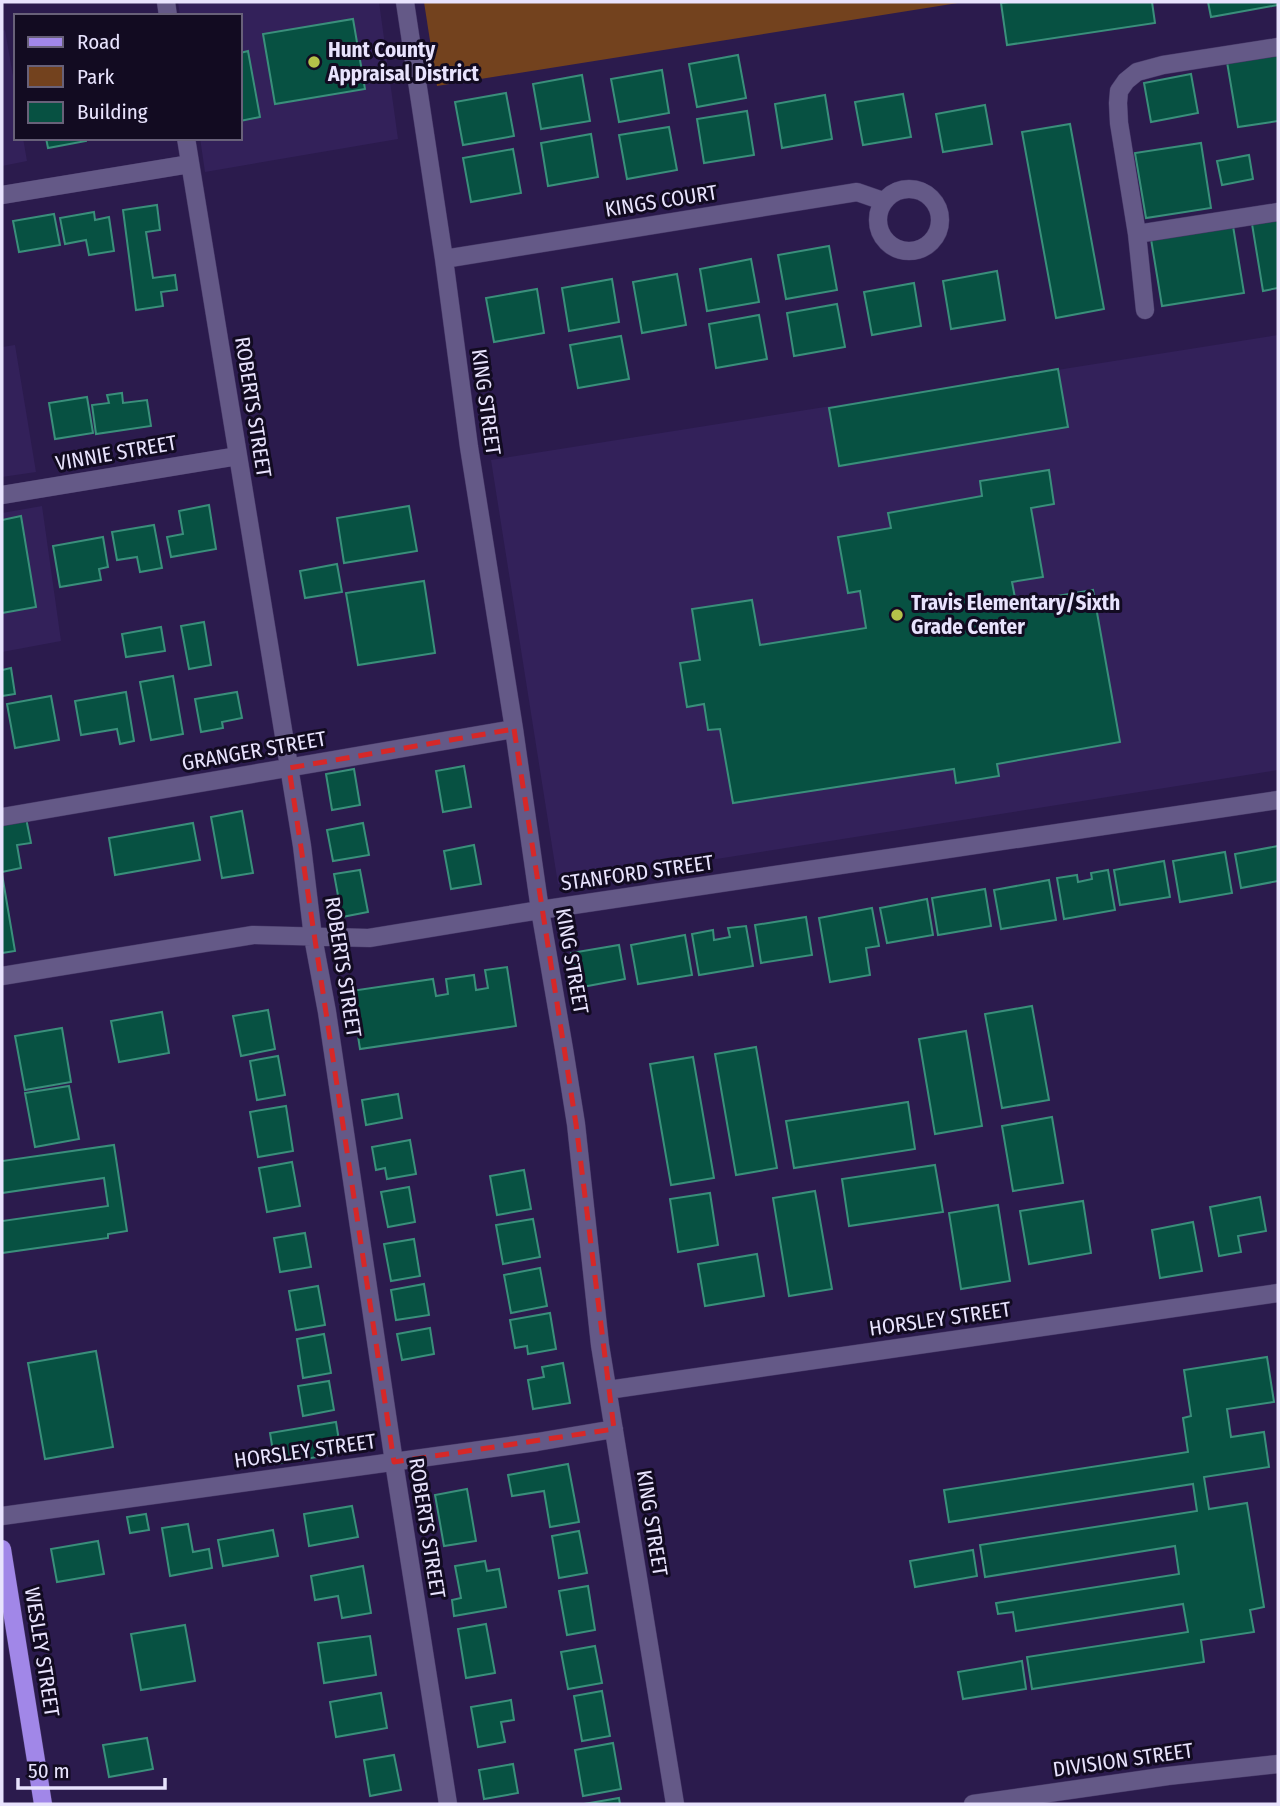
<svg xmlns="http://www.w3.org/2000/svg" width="1280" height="1806" font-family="'Fira Sans Condensed',sans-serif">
  <rect width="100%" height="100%" fill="#2b1b4d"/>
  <path fill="#33215a" d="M178,2H379L398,139L205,172L200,138H240V16H180Z
    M5,30L16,93V138H23L27,161L2,166V31Z
    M1278,335V770L558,884L491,460Z
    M15,345L36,472L2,477V347Z
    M42,506L61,641L2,652V513Z"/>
  <path fill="#73421e" d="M424,2H964L437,86Z"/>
  <path fill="#075142" stroke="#3a8f7b" stroke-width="2" d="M1009,2H1152L1155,23L1007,45L1001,3Z
    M1208,2H1278V5L1211,17Z
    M353,19L365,89L275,104L263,34Z
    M248,51L260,117L240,121V53Z
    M1278,54V121L1238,127L1227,62Z
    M738,55L746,98L697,107L689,64Z
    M662,70L669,113L619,122L611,79Z
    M1191,74L1198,113L1151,122L1144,83Z
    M582,75L590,121L541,129L533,84Z
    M506,93L514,136L463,145L455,102Z
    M903,94L911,137L863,145L855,102Z
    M825,95L832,139L782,148L775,104Z
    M985,105L992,144L943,152L936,114Z
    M747,111L754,155L704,163L697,119Z
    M1070,124L1104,309L1056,318L1022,132Z
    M669,127L677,170L627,179L619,135Z
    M591,134L598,177L548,186L541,143Z
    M46,138H86V141L48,148Z
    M1201,143L1211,208L1146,218L1135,153Z
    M513,149L521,193L471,202L463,158Z
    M1249,155L1253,179L1222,185L1217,161Z
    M157,205L160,230L146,232L153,278L175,275L177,290L161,292L163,306L136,310L123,210Z
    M94,212L95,220L109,217L114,251L89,255L86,240L65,244L60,218Z
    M54,214L60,245L19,252L13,221Z
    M1278,219V288L1263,291L1252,224Z
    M1233,226L1244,293L1162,306L1151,239Z
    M829,246L837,290L786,299L778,255Z
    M751,259L759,302L707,311L700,269Z
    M997,271L1005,320L951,329L943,281Z
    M677,274L686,325L642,333L633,282Z
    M612,279L619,322L569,331L562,288Z
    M914,283L921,326L872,335L864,292Z
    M537,289L544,333L494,342L486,298Z
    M837,304L845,347L794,356L787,313Z
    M759,315L767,359L716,368L709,324Z
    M621,336L629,379L578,388L570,345Z
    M1058,369L1068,427L839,466L829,408Z
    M122,393L123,403L147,400L151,426L96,434L92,405L109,403L107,395Z
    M87,397L93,433L55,439L49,403Z
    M1049,470L1054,504L1031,508L1043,577L1012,582L1016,603L1093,590L1120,742L997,764L999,776L956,783L954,769L733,803L720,729L708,730L704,704L687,707L680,663L700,660L692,609L752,600L760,645L866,628L860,591L848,593L838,537L891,528L888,513L982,496L980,481Z
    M209,505L216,549L171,557L167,537L183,534L179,511Z
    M409,506L417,551L344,563L337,518Z
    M21,516L36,607L2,613V520Z
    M154,525L162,568L140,572L137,557L117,560L112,532Z
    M103,537L108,567L99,569L101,580L60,587L53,546Z
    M337,564L342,592L305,598L300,571Z
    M424,581L435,653L358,665L346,593Z
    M204,622L211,665L189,669L181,626Z
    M161,627L165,651L126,657L122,634Z
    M11,668L15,694L2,696V670Z
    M173,676L183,734L151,740L140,682Z
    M126,692L134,741L120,744L117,729L81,735L75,701Z
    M237,692L242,718L222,722L223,728L201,732L195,699Z
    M51,696L59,740L15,748L7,704Z
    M464,766L471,807L443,812L436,771Z
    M354,769L360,805L332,810L326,774Z
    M242,811L253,873L222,878L211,817Z
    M26,818L31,843L17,845L21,868L2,872V822Z
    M193,823L200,860L115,875L109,838Z
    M363,823L369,855L333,861L327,830Z
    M474,845L481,884L451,889L444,851Z
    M1278,846V881L1241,888L1235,854Z
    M1225,852L1232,893L1180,902L1173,861Z
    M1164,861L1170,897L1120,905L1114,870Z
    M360,870L368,912L342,917L334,874Z
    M1108,870L1115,910L1064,919L1057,878L1077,875L1078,882L1092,879L1091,873Z
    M2,874L15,951L2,953Z
    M1049,880L1056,920L1001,929L994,890Z
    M985,889L991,926L938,935L932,898Z
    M927,899L933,935L887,943L880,908Z
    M872,908L879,946L866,948L870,975L830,982L819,918Z
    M806,917L812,955L761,963L755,925Z
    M746,926L753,966L699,975L692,934L713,930L714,940L730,937L728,928Z
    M685,935L692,975L638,984L631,945Z
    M619,945L625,979L577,988L571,953Z
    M507,967L516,1026L360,1049L351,991L433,979L436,996L448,994L446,979L474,975L476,990L488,988L485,970Z
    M1032,1006L1049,1100L1002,1108L985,1014Z
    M268,1010L275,1049L241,1056L233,1016Z
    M162,1012L169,1053L119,1062L111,1021Z
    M62,1028L71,1082L25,1090L15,1036Z
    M966,1031L982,1126L935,1134L919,1039Z
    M756,1047L777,1168L736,1175L715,1054Z
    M278,1056L285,1095L257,1100L250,1061Z
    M693,1057L714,1178L671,1185L650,1064Z
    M69,1086L79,1139L35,1147L25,1093Z
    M398,1094L402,1118L366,1125L362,1100Z
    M908,1102L915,1149L794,1168L786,1121Z
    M286,1106L293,1151L258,1157L250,1112Z
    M1052,1117L1063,1183L1013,1191L1002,1126Z
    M410,1140L416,1174L387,1179L385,1168L376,1170L372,1147Z
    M114,1145L127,1231L108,1234V1238L2,1253V1221L108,1206L104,1178L2,1193V1161Z
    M292,1162L300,1206L267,1212L259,1168Z
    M935,1165L943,1212L849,1226L842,1179Z
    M524,1170L531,1209L497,1215L490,1176Z
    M409,1187L415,1222L388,1227L381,1192Z
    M815,1191L832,1289L789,1296L773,1198Z
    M710,1193L718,1245L678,1252L670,1199Z
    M1260,1197L1266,1231L1238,1236L1241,1252L1219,1256L1210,1207Z
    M1083,1201L1091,1253L1029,1264L1020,1211Z
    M998,1205L1010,1281L961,1289L949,1213Z
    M533,1219L540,1257L503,1264L496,1225Z
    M1193,1222L1202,1271L1160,1278L1152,1230Z
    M305,1233L311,1267L280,1272L274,1238Z
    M414,1239L420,1276L391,1281L384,1244Z
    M757,1254L764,1296L705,1306L698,1264Z
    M540,1268L547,1306L511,1313L504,1275Z
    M424,1284L429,1315L396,1320L391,1290Z
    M318,1286L325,1325L296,1330L289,1291Z
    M550,1313L556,1349L528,1354L527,1346L515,1348L510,1320Z
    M430,1328L434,1354L402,1360L397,1334Z
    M324,1334L331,1373L303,1378L297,1339Z
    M96,1351L113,1447L45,1459L28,1363Z
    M1267,1357L1274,1402L1227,1409L1231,1437L1264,1432L1269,1467L1204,1477L1209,1509L1247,1503L1264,1607L1250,1610L1254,1632L1201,1640L1204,1662L1032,1689L1027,1657L1188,1632L1183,1604L1016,1631L1013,1612L998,1614L996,1603L1179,1574L1175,1546L985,1577L980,1545L1197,1511L1193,1484L949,1522L944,1490L1188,1452L1183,1418L1191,1416L1184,1370Z
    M563,1363L570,1403L533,1409L528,1380L544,1377L542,1367Z
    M329,1381L334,1410L303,1416L298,1386Z
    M336,1422L341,1453L275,1464L270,1433Z
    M568,1464L579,1522L550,1527L544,1491L512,1496L508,1475Z
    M467,1489L476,1541L444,1546L435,1495Z
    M352,1506L358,1537L309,1546L304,1514Z
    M146,1514L149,1530L130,1533L127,1517Z
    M188,1524L193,1552L209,1549L212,1568L170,1576L162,1528Z
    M273,1530L278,1556L223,1566L218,1540Z
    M579,1531L587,1573L559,1578L552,1536Z
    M98,1541L104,1574L57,1582L51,1549Z
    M973,1550L977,1576L915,1587L910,1561Z
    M485,1561L487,1571L499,1569L506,1607L454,1616L452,1600L461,1598L455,1566Z
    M363,1566L371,1613L342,1618L338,1596L315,1600L311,1576Z
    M588,1586L595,1630L567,1635L559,1591Z
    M486,1624L495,1673L466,1678L458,1629Z
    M185,1625L195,1681L141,1690L131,1634Z
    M370,1636L376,1675L324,1683L318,1643Z
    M595,1646L602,1683L568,1689L561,1652Z
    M1022,1661L1026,1689L963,1699L958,1672Z
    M602,1691L610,1736L582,1741L574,1696Z
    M381,1693L387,1728L336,1737L330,1702Z
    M511,1700L514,1720L501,1722L505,1742L478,1747L471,1707Z
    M147,1738L153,1769L109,1777L103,1745Z
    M613,1743L621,1789L583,1796L575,1750Z
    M394,1755L401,1790L370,1796L364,1760Z
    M513,1764L518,1793L484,1799L479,1770Z
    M619,1798L620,1804H584Z"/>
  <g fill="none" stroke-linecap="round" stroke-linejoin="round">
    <g stroke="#453766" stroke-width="19">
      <path id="minor" d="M166,2L168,16
        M405,2L444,259L469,447L514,729L540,910L564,1049L576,1124L600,1345L675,1804
        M186,138L302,846L313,937L327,1012L394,1462L448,1804
        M878 220a31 31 0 1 1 62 0a31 31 0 1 1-62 0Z
        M2,195L190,164
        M1137,234L1278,212
        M444,259L857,192L883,201
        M1145,310L1137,234L1119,123L1118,103L1119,91L1126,81L1137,72L1163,65L1278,47
        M2,495L238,456
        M2,817L514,729
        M2,976L253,935L369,938L540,910L1278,800
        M608,1390L1278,1293
        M2,1516L537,1442L614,1429
        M973,1804L1168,1776L1278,1764"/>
    </g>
    <g stroke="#453766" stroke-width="19">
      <path id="major" d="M2,1549L43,1804"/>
    </g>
    <use href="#minor" stroke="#645987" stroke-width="18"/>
    <use href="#major" stroke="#a187e8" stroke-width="18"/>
  </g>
  <path fill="none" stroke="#d62828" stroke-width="5" stroke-dasharray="14 9" stroke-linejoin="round" d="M514,729L576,1124L614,1429L394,1462L289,768Z"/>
  <g fill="#b5c249" stroke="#120b21" stroke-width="2.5">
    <circle cx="314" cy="62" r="7"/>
    <circle cx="897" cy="615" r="7"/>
  </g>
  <g text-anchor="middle" stroke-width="6" stroke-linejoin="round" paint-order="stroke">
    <g font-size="21" font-weight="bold" fill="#e8e3fd" stroke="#120b21" text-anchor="start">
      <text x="328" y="57">Hunt County<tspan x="328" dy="24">Appraisal District</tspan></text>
      <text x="911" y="610">Travis Elementary/Sixth<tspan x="911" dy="24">Grade Center</tspan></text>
    </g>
    <g font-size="21" fill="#e8e3fd" stroke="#120b21">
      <text transform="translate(661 201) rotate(-9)" y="7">KINGS COURT</text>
      <text transform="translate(486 402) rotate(82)" y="7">KING STREET</text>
      <text transform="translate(253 407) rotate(81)" y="7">ROBERTS STREET</text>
      <text transform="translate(116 453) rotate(-10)" y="7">VINNIE STREET</text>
      <text transform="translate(254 751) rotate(-10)" y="7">GRANGER STREET</text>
      <text transform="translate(637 873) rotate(-8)" y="7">STANFORD STREET</text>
      <text transform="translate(572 961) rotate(80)" y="7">KING STREET</text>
      <text transform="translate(343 967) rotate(81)" y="7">ROBERTS STREET</text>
      <text transform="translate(940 1319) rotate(-8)" y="7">HORSLEY STREET</text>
      <text transform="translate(305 1451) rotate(-8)" y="7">HORSLEY STREET</text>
      <text transform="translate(652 1523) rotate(81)" y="7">KING STREET</text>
      <text transform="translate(427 1528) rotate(81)" y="7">ROBERTS STREET</text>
      <text transform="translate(42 1652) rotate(81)" y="7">WESLEY STREET</text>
      <text transform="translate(1123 1760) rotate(-8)" y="7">DIVISION STREET</text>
    </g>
  </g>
  <rect width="1280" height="1806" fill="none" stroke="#e8e3fd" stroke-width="7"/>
  <rect x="14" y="14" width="228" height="126" fill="#120b21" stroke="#686179" stroke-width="2"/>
  <rect x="28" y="37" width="35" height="10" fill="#a187e8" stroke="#686179" stroke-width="2"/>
  <text x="77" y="49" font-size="21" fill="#e8e3fd">Road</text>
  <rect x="28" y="66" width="35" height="21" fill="#73421e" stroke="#686179" stroke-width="2"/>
  <text x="77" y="84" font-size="21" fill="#e8e3fd">Park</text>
  <rect x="28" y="102" width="35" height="21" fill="#075142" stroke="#686179" stroke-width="2"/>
  <text x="77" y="119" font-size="21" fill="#e8e3fd">Building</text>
  <path d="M18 1778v10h147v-10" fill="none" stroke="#e8e3fd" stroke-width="3.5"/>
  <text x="28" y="1778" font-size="21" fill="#e8e3fd" stroke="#120b21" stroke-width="5" paint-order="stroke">50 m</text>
</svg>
